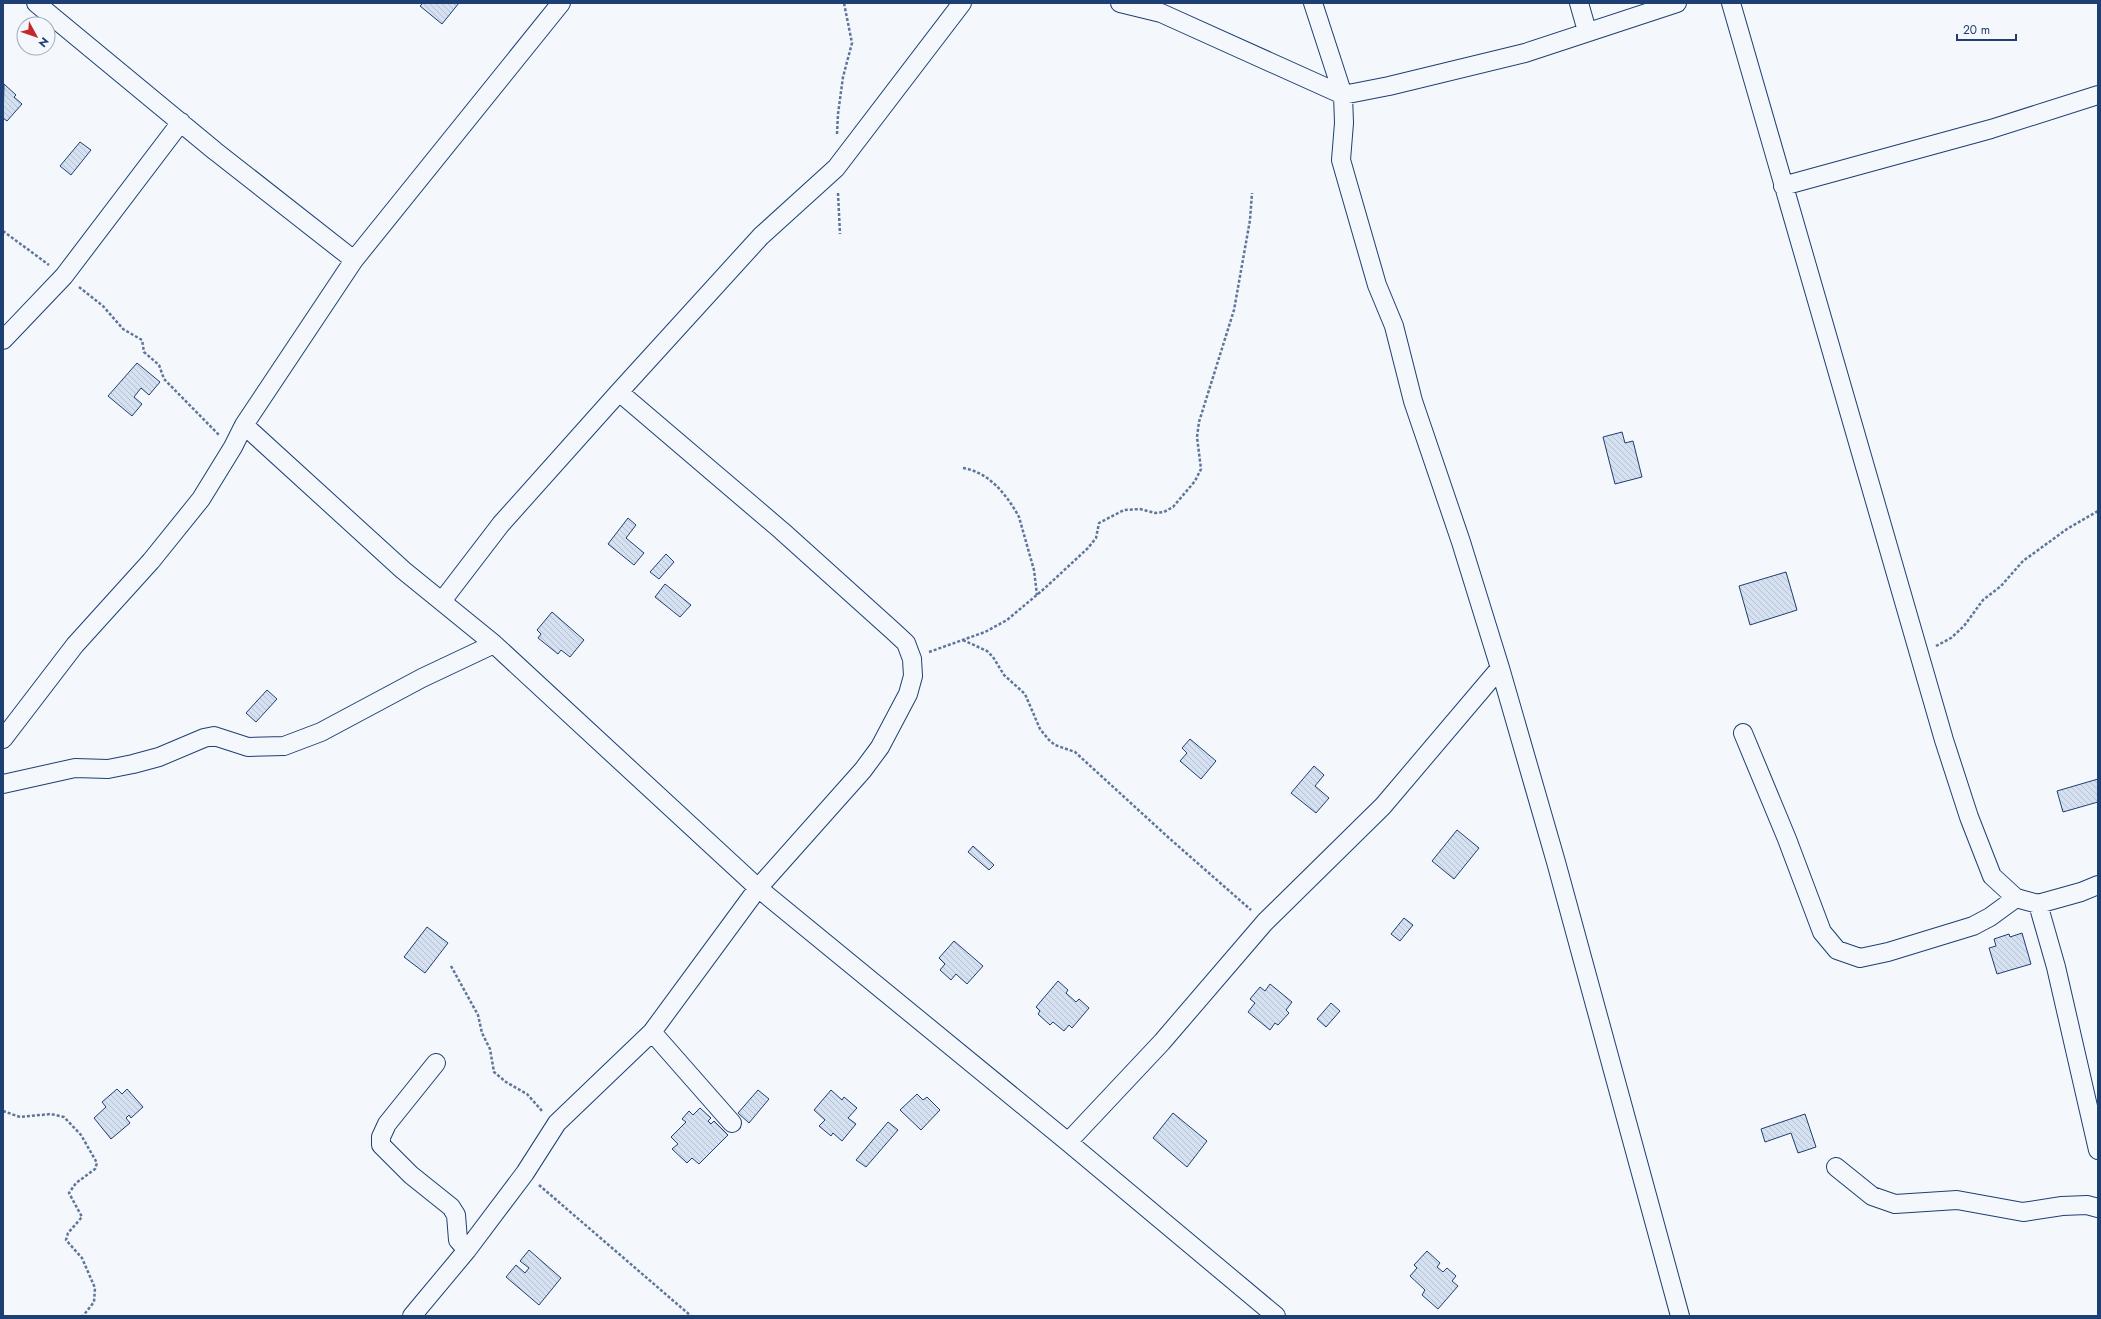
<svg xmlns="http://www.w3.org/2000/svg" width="2101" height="1319" font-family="Jost,sans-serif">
  <defs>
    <pattern id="building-back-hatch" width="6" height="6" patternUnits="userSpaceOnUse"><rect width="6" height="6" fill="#d5e0f0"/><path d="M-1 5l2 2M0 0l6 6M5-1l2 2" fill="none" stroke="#b6c1d1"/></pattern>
  </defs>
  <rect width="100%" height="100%" fill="#f4f7fb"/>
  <path fill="url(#building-back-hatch)" stroke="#1d3f73" d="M423,3H459L442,24L420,6Z
    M4,84L16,95L14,97L22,104L7,121L3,118Z
    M80,142L91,150L71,175L60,166Z
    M137,363L160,382L149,395L141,388L134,397L142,404L132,416L108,396Z
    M1622,432L1625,443L1633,441L1642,477L1615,484L1603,437Z
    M628,518L636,525L626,538L644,553L634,565L608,544Z
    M666,554L674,562L659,579L650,572Z
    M1786,572L1797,610L1750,625L1739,586Z
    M665,584L691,605L680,617L655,597Z
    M552,612L584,640L570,657L561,650L558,654L538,638L541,634L537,630Z
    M267,690L277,699L256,722L246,713Z
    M1190,739L1216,761L1201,779L1180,761L1187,753L1182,748Z
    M1314,766L1324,775L1315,786L1329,798L1316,813L1291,793Z
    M2098,779V802L2063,812L2057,791Z
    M1457,830L1479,848L1454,879L1432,861Z
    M973,846L994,865L989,870L968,852Z
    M1404,918L1413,925L1400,941L1391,934Z
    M427,927L448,943L425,973L404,957Z
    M2022,933L2031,964L1997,974L1989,948L1996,946L1994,939L2009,934L2010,937Z
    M954,941L983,966L967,984L956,974L951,980L940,970L945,964L939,958Z
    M1058,981L1068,990L1066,993L1076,1002L1079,999L1089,1008L1072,1028L1069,1025L1064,1031L1053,1022L1050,1025L1038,1014L1040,1011L1036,1007Z
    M1270,984L1292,1002L1286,1010L1289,1013L1278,1025L1275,1023L1270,1030L1248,1012L1255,1003L1250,999L1260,987L1265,991Z
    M1331,1003L1340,1011L1326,1027L1317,1019Z
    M117,1089L122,1094L127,1089L143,1107L131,1118L129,1115L126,1118L130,1123L111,1139L94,1118L106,1107L102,1102Z
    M758,1090L769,1099L749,1123L738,1113Z
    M831,1090L842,1100L844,1097L857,1108L848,1118L856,1124L842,1141L833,1133L831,1136L819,1126L825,1120L814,1110Z
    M917,1094L923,1100L927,1097L940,1110L921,1130L900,1110Z
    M700,1108L711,1118L708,1121L711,1124L714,1121L728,1135L699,1164L692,1158L687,1163L672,1149L678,1144L671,1137L686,1122L682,1119L689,1111L693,1115Z
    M1173,1113L1207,1141L1187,1167L1153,1138Z
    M1805,1114L1816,1147L1798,1153L1791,1133L1765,1142L1761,1129Z
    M888,1122L898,1130L866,1167L856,1160Z
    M529,1250L561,1278L539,1305L506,1277L516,1265L525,1273L529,1268L520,1261Z
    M1427,1251L1440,1263L1437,1267L1443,1272L1447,1268L1456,1276L1452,1281L1458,1286L1438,1309L1422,1295L1425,1290L1410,1276L1417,1268L1414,1265Z"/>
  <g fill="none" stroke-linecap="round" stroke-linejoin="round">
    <g stroke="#1d3f73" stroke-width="20">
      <path id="street" d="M36,3L215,151L354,260
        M1120,3L1161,13L1343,95L1389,86L1525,53L1677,3
        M1313,3L1343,95L1344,123L1341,160L1347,181L1377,285L1394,326L1413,401L1461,542L1500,668L1556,862L1680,1316
        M1579,3L1587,31
        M1731,3L1944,740L1969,817L1992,876L2016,898L2038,904L2081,892L2098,885
        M1783,186L1991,129L2098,95
        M3,340L64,276L181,122
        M244,425L403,570L494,644L758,888L1068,1142L1276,1316
        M442,601L501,524L619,392L761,236L836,168L962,3
        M1743,733L1787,839L1822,932L1837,950L1860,958L1888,952L1973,926L1990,917L2016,898
        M3,739L75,645L151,561L201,499L233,447L244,425L354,260L561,3
        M3,784L75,768L108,769L133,764L159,757L204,738L214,736L248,747L284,746L321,732L422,678L494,644
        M2038,904L2056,967L2098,1150
        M652,1032L732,1123
        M436,1063L387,1124L381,1137V1145L411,1175L451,1207L456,1215L458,1240L467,1250
        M1068,1142L1162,1042L1265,922L1383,806L1500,668
        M1836,1167L1872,1196L1895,1204L1957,1200L2023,1212L2062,1206L2087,1205L2098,1208
        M412,1316L467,1250L525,1173L557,1123L652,1032L758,888L863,770L880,747L908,694L913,676L912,659L906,643L892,630L782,531L619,392"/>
    </g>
    <path stroke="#5e769c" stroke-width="2.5" stroke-dasharray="3 2" stroke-linecap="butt" d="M837,134L838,114L843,77L852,43L844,3
      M838,193L840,234
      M3,231L49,265
      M79,287L103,306L123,329L142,340L144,352L159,365L164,379L219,435
      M963,468C989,472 1007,495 1019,517L1034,570L1037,595
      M963,640L987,651L993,657L1004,675L1025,694L1040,729L1049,740L1055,745L1075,752L1169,838L1251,910
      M1936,646L1951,638L1964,626L1983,600L2001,586L2023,561L2067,529L2098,511
      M929,652L985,632L1007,620L1045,588L1088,548L1096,538L1099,523L1124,510L1140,509L1155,513L1164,512L1173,507L1195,481L1201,469L1197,437L1199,422L1234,310L1250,220L1252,193
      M451,966L478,1015L482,1033L490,1049L494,1072L506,1082L527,1094L542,1111
      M3,1111L20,1117L51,1114L64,1117L81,1135L97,1163L95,1169L76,1183L69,1193L82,1217L68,1233L66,1240L82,1258L95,1288L94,1302L83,1316
      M539,1185L691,1316"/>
    <use href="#street" stroke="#f4f7fb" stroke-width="18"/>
  </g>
  <rect width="2101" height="1319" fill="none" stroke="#1d3f73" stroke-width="8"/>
  <g transform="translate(36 36) rotate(130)"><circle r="19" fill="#f4f7fb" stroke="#9eadc5"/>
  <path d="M0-3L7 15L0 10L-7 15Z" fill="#c62828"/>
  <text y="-6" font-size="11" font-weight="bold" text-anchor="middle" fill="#1d3f73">N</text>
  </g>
  <path d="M1957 34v6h59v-6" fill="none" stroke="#1d3f73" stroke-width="2"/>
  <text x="1963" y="34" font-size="12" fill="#1d3f73" stroke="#f4f7fb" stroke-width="3" paint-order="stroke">20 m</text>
</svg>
